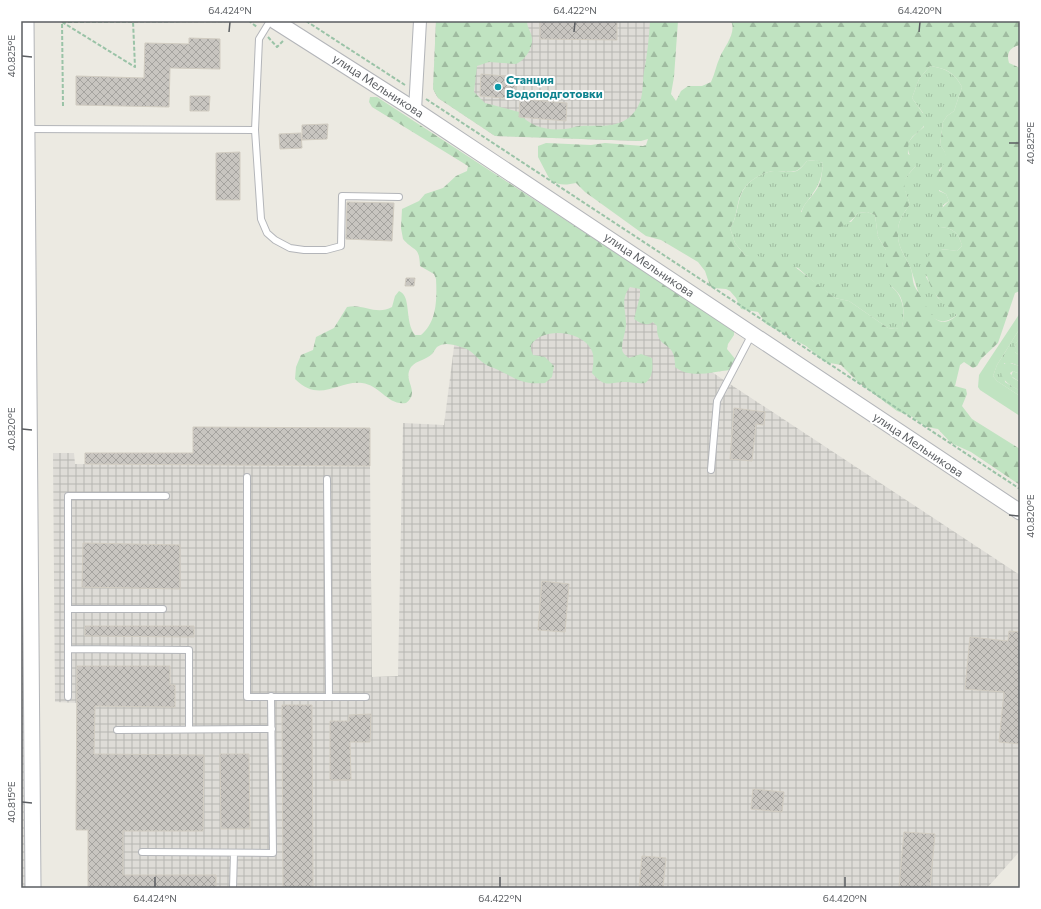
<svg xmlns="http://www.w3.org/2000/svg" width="1041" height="909" font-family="Commissioner,sans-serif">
  <defs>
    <pattern id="industrial-grid" width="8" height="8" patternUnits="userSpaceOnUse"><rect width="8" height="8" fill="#dedcd7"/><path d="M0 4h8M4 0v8" fill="none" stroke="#b7b6b2"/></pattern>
    <pattern id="grass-tufts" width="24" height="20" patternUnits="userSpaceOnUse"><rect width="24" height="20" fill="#c0e3c1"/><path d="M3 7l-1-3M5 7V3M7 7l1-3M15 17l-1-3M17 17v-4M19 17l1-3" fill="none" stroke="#9fbba0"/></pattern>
    <pattern id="forest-firs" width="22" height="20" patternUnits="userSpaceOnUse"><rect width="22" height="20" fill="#c0e3c1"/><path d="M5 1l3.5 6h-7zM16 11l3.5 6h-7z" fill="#9fbba0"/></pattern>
    <pattern id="building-cross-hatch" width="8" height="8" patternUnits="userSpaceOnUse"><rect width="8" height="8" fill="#c8c5c0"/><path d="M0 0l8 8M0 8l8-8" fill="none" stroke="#a5a39f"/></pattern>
  </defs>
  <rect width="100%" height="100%" fill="#eceae2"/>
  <path fill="url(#industrial-grid)" d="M436,21H654L641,141L495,136L438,98L433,89Z
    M476,174L688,309L686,355L1020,575V851L987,888H88V830L78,703L55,702L53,453H74L75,464L370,466L372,677L398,676L403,423L444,425Z
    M21,233L29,888H21Z"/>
  <path fill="url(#grass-tufts)" d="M930,66C945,68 955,73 962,87L954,111L947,116L943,122L940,145C948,154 949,162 939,170V191L946,194L949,201L943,205L940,227C953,228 959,233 962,246L957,251L942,249L926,277L938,298L951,307L957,315C928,339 917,287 911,269C906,257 898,248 898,235C897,222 903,214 910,204C902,182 899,184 916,166C902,145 907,141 924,127L923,113L912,98L919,79Z
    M816,160L823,163C822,175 820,184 813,193C809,200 804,204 801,212L851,222L858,213L867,212L875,215L878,237L886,250L892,287C904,297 905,313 902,328L895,329L888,328L849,301L835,298L816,284L798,268L745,255L735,243L730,228C740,215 735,196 749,183C755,177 767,171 774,171C792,170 794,178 807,161Z
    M1020,328V339C1015,342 1015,347 1015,352L1020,356V366L1012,363H1004L1005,382L1020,391V396L997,381L993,376L997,365Z
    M1013,371L1020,374V382L1011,376Z"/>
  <path fill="url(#forest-firs)" fill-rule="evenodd" d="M436,21H527C527,28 532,33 532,39C533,49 524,61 516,64L489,62L477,66L474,92L485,103L519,112C528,127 549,131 565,129C570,129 575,126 580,126C601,125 624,130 637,108C644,97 642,84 644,72C647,55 649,39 650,21H678L674,77L671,94L676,101L681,91L688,86H702L711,82C715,74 716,65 720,57C724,47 737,33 731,21H1020V45C1010,47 1006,53 1009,63L1020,68V291L1015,293L998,343L981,359L977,366L973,368L964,362L960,365L955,386L966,389L967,394L962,406L972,419L1020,449V485L971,452L951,443L938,429L926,427L911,416L897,411L858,382L841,365L825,362L806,346L766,324L758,312L741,309L736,298L730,291L726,289L713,288L710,286L705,271L698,262L661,240L646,236L585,192L576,183C567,185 558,186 550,180L538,157V146L546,143L591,145L605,143L643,146L646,145L648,139L641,141L495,136L438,98L433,89ZM930,66C946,68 955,73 962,87L954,111L947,116L943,122L940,145C961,169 913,178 946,194L949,201L939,211L935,221L940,227C953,228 959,233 962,246L957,251C950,250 942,248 936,250C917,258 928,285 937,296C942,303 951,307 957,315C937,334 928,309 920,295C919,292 916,290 915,287C912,281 913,275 911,269C906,257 898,248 898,235C897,222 903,214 910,204C903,184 900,182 916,166L915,158L908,154C907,130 921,138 927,119L912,98L919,79ZM815,160L823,163C822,171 822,178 819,185C810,203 799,202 801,226C822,236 844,231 858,213L867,212L875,215L878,237L886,250V281C890,285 895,289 898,293C905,302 904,317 902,327L895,329L888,328L849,301L835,298L790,263L782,259L745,255L735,243L730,228C740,215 734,196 749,183C755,177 767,171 774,171C792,170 794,177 807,161Z
    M370,97H377L734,330V335L728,344L727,349L736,360L730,370C712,372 690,379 675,367C676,338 656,352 657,326L653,322C646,327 640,323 634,319L640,296V289L630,287C620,299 626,311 626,323C626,332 622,340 622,348C622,353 625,355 629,358L641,354L652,358C653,367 653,378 645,383C638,384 633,382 626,382C608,382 606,389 592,373C593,365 595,356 591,349C580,330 542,327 531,345V350L533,355L545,357L554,366L552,377L545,383C521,385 516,378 496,369C492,367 489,367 485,364C477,359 473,351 464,348C456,345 444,341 437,347C435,349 434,352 432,354C426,360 417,360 411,367C402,381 421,391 406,403C388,406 380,385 362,383C338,380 320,404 295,379L296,367L301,355L313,350L316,337L334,328L347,307C363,303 376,316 392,307L395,296L399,291C412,296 404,321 415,335H421C437,322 437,299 436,279L434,274L420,266C419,245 415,253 403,239L401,228L402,209L419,201L425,194L443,188L456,176L467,171L468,166L372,107L369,102Z"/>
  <path fill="#c0e3c1" d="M1020,313V328L997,365L993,376L997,381L1020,396V416L980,390L978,387L979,375Z
    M1020,339V356L1015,352C1015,346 1015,342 1020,339Z
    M1007,362L1020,366V374L1013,371L1010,373L1013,378L1020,382V391C1010,385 999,380 1001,366Z"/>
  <path fill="url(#building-cross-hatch)" stroke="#d1ccc1" d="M540,21H617V40L540,39Z
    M189,38L220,39V69L170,68L169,107L76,105V76L144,78L145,43L189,44Z
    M481,74L517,77L515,99L480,96Z
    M190,96H210L209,111H190Z
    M520,99L567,103L566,121L519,117Z
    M328,124L327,139L302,140V125Z
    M301,133L302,148L280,149L279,134Z
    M240,152V200H216V153Z
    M347,202L394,203L392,241L346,239Z
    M406,278H415L414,286H405Z
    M734,408L765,412L764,425L756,424L752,461L730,459Z
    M193,427L370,428V466L85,464V453H193Z
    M83,543L180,545V589L82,587Z
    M542,581L569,584L565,632L538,630Z
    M85,626H194V637L85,636Z
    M1009,631L1020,632V744L999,742L1004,692L965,689L970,637L1008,641Z
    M77,666H170V685H175V707L95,706L94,754L204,755L203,831H123V875H216V888H88V830H76Z
    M282,705H312L313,888H283Z
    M371,714L370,742H350L351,780H330V721H349V715Z
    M220,754H249L250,829H221Z
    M753,789L784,792L782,812L751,809Z
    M904,832L935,834L930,888H899Z
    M642,856L666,858L663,888H639Z"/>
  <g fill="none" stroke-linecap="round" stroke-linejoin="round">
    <g stroke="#b3b5b9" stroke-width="8">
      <path id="service" d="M270,21L259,39L255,130L261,219L267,233L275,240L290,248L304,250H326L341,246L342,196L399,197
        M27,129L255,130
        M711,470L717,401L752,334
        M247,477V697H366
        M327,479L329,697
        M68,609H163
        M68,649L189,650V729
        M68,697V496H166
        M117,730L272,729
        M142,852L273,853L271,696
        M233,888L234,853"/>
    </g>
    <g stroke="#b3b5b9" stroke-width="14">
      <path id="minor" d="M415,110L420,21"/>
    </g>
    <g stroke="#b3b5b9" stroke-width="17">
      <path id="tertiary" d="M26,21L33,888
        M275,21L415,110L1020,512"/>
    </g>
    <path stroke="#9ac3a7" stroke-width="2" stroke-dasharray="4 2" stroke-linecap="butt" d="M306,21L405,85
      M62,22L135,67L133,21
      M268,37L277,47L283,41
      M426,99L1020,489
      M63,106L62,22L249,21L257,27"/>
    <use href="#service" stroke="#fff" stroke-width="6"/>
    <use href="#minor" stroke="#fff" stroke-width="12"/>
    <use href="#tertiary" stroke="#fff" stroke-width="15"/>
  </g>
  <path fill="none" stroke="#5b5e62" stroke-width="1.5" d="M229,32L230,22M574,32L575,22M919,32L920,22M22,56L32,57M1009,143H1019M22,429L32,430M1009,515L1019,516M22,802L32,803M155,887V877M500,887V877M845,887V877"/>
  <circle fill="#0f9aa8" stroke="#fff" stroke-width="1.5" cx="498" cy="87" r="4"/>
  <g text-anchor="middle" stroke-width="4" stroke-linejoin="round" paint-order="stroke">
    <g font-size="12" font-weight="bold" fill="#0d838f" stroke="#fff" text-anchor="start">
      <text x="506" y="84">Станция<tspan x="506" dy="14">Водоподготовки</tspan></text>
    </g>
    <g font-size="12" fill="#5b5e62" stroke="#fff">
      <text transform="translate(378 86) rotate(33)" y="4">улица Мельникова</text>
      <text transform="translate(649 265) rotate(34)" y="4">улица Мельникова</text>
      <text transform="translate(918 445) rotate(34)" y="4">улица Мельникова</text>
    </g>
  </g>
  <rect width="1041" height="909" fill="none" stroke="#ffffff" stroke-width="44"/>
  <rect x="22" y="22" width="997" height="865" fill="none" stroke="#5b5e62" stroke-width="1.5"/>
  <g font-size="10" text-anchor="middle" fill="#5b5e62">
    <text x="230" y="14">64.424°N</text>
    <text x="575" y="14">64.422°N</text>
    <text x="920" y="14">64.420°N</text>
    <text transform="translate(11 56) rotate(-90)" y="4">40.825°E</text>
    <text transform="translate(1030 143) rotate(-90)" y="4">40.825°E</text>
    <text transform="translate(11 429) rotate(-90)" y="4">40.820°E</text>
    <text transform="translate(1030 516) rotate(-90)" y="4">40.820°E</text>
    <text transform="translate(11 802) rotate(-90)" y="4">40.815°E</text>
    <text x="155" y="902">64.424°N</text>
    <text x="500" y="902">64.422°N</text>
    <text x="845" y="902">64.420°N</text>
  </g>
</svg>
